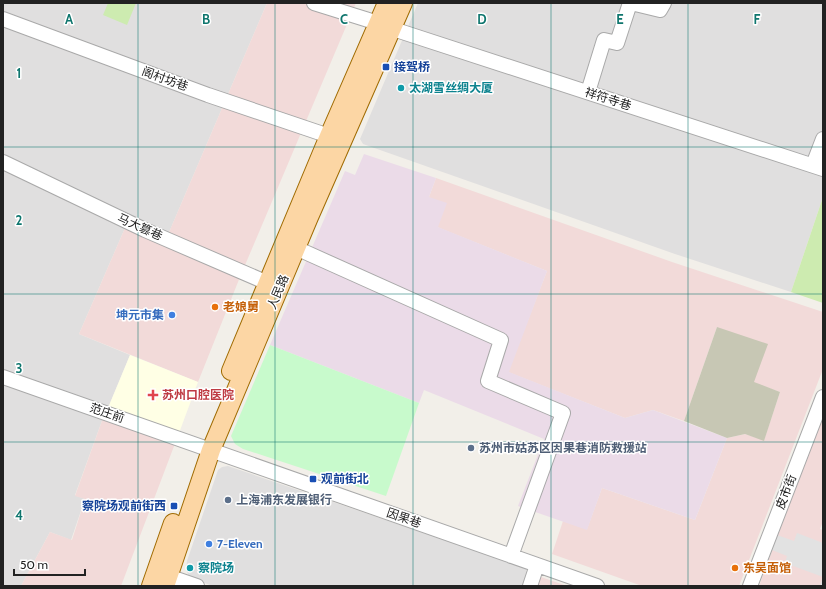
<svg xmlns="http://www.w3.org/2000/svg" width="826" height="589" font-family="Cabin,'Noto Sans SC',sans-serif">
  <rect width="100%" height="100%" fill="#f2efe9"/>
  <path fill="#e0dfdf" d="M3,3H267L167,237L3,158Z
    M418,3H823V197L791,292L675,254L363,144L360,139Z
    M3,167L125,228L79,334L130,355L108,408L3,376Z
    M3,382L103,418L75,495L85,499L71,540L50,532L21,586H3Z
    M228,466L526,568L527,573L523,586H213L196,580L189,576L186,570L187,561L218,470L222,467Z"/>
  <path fill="#f2dad9" d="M267,3H356L240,277L198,382L79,334L125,228L164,244Z
    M436,178L672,262L823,312V369L739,586H642L552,554L563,521L587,529L602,488L695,520L727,438L745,434L764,440L780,392L754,383L717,327L684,421L653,410L625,418L508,372L547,271L437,227L429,197Z
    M823,414V521L820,529L823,530V586H759Z
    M103,418L179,433L121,586H21L50,532L72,540L85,499L75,496Z
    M541,577L567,586H538Z"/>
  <path fill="#ebdbe8" d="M364,154L436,178L429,197L447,203L438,227L547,271L509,372L625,418L653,410L727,438L695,520L602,488L587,530L518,506L544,439L424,390L419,403L270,345L345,171L355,175Z"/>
  <path fill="#ffffe5" d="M130,355L198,382L179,433L108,408Z"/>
  <path fill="#c7c7b4" d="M717,327L768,344L754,382L780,392L764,441L745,434L727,438L684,421Z"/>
  <path fill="#cdebb0" d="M108,3H136L127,25L103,15Z
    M823,197V303L791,292Z"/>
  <path fill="#c8facc" d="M270,345L419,403L386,496L243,449L235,444L231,436Z"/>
  <path fill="#e2e2e2" d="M797,533L823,543V586H820L823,577L785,563L787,556L772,550L777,535L794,541Z"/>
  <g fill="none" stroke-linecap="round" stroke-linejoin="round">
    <g stroke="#a9a9a9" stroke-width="16">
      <path id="minor" d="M314,3L378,23
        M631,3L660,10L664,3
        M3,19L208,95L329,136
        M393,29L823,169
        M588,92L604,40L617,43L630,3
        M3,162L145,230L277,287
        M813,165L823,139
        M296,248L501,340L488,381L563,413L511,556
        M3,377L597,586
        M168,576L197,586
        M530,586L537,565
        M750,586L823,397"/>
    </g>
    <g stroke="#a06b00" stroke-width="20">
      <path id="major" d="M231,371L329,136L387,3
        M151,586L173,523
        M165,586L211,450L309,217L403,3"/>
    </g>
    <use href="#minor" stroke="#fff" stroke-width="14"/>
    <use href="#major" stroke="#fcd6a4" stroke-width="18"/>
  </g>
  <path fill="none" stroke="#0f766e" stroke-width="1" stroke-opacity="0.55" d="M138,3V586M275,3V586M413,3V586M551,3V586M688,3V586M3,147H823M3,294H823M3,442H823"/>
  <g fill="#1a4fb4" stroke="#fff" stroke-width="1.5">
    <rect x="382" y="63" width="8" height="8" rx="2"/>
    <rect x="309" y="475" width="8" height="8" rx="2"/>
    <rect x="170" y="502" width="8" height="8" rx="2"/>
  </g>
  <g fill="#0f9aa8" stroke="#fff" stroke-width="1.5">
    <circle cx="401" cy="88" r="4"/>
    <circle cx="190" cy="568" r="4"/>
  </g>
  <g fill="#e8710a" stroke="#fff" stroke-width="1.5">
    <circle cx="215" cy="307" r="4"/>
    <circle cx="735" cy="568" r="4"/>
  </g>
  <g fill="#3f7fe0" stroke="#fff" stroke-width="1.5">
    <circle cx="172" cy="315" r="4"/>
    <circle cx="209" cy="544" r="4"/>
  </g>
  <path fill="#e0444e" stroke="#fff" stroke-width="1.5" d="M151 389h4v4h4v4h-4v4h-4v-4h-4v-4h4z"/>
  <g fill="#5c6f8a" stroke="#fff" stroke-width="1.5">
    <circle cx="471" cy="448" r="4"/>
    <circle cx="228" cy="500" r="4"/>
  </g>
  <g text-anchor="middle" stroke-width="3" stroke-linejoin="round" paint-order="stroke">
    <g font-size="12" font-weight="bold" fill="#164399" stroke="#fff" text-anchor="start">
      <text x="394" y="71">接驾桥</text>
      <text x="321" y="483">观前街北</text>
      <text x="166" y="510" text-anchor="end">察院场观前街西</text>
    </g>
    <g font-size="12" fill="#222" stroke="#fff">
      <text transform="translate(165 79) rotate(20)" y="4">阁村坊巷</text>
      <text transform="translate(608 99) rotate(18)" y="4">祥符寺巷</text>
      <text transform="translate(140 227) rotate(24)" y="4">马大篡巷</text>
      <text transform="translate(278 292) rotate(-67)" y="4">人民路</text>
      <text transform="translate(107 413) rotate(19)" y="4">范庄前</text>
      <text transform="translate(786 492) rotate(-69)" y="4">皮市街</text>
      <text transform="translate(404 518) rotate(19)" y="4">因果巷</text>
    </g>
    <g font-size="12" font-weight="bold" fill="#0d838f" stroke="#fff" text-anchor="start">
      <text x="409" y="92">太湖雪丝绸大厦</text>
      <text x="198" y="572">察院场</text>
    </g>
    <g font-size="12" font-weight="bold" fill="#c56008" stroke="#fff" text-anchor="start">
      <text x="223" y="311">老娘舅</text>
      <text x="743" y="572">东吴面馆</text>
    </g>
    <g font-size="12" font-weight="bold" fill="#366cbe" stroke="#fff" text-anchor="end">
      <text x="164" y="319">坤元市集</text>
      <text x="217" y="548" text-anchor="start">7-Eleven</text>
    </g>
    <g font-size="12" font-weight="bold" fill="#be3a42" stroke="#fff" text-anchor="start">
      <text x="162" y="399">苏州口腔医院</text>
    </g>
    <g font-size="12" font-weight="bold" fill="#4e5e75" stroke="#fff" text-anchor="start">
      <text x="479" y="452">苏州市姑苏区因果巷消防救援站</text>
      <text x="236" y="504">上海浦东发展银行</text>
    </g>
  </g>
  <g font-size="13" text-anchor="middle" font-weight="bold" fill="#0f766e" stroke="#fff" stroke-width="3" stroke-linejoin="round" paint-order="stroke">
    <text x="69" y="24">A</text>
    <text x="206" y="24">B</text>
    <text x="344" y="24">C</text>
    <text x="482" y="24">D</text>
    <text x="620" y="24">E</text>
    <text x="757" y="24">F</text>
    <text x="19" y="78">1</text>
    <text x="19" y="225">2</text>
    <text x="19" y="373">3</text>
    <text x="19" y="520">4</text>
  </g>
  <rect width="826" height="589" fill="none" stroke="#222222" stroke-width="8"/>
  <path d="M14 569v6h71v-6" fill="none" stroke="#222222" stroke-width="2"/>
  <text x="20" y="569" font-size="12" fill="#222222" stroke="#ffffff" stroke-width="3" paint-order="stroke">50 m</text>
</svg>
